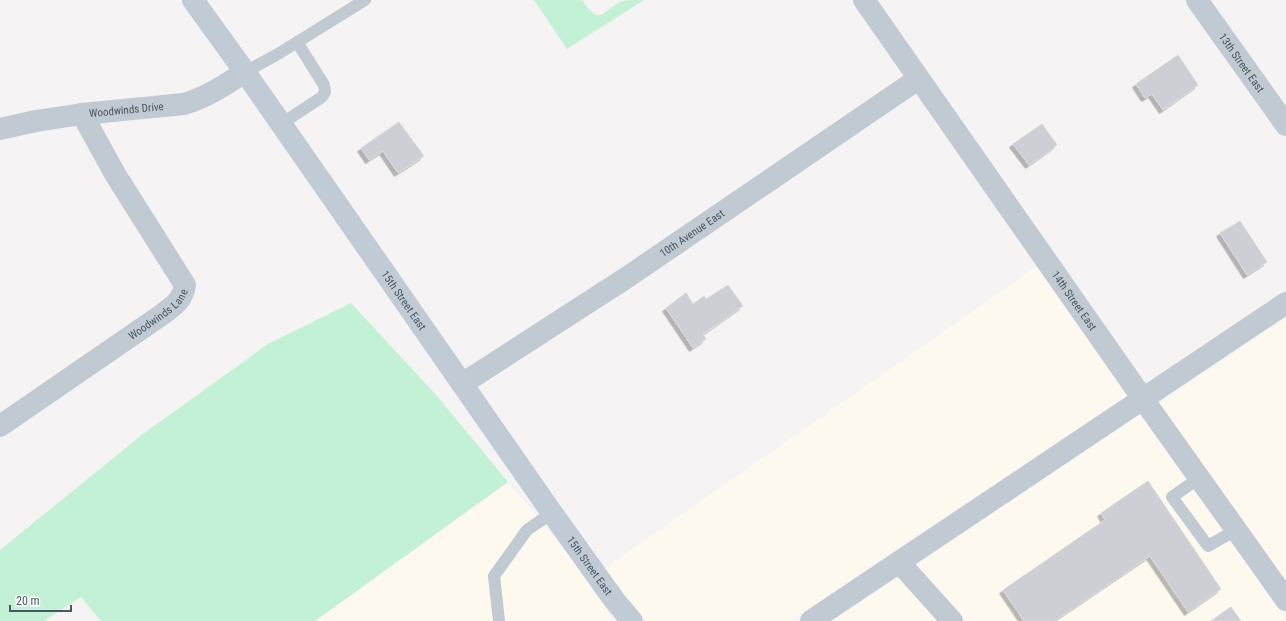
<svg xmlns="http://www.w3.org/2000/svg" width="1286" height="621" font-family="'Roboto Condensed',sans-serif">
  <defs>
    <filter id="shadow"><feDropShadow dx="-3.5" dy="3.5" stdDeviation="0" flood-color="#0004"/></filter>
  </defs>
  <rect width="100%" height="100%" fill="#f5f3f3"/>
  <path fill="#fdf9ef" d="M1037,266L1128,395L899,548L898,546L891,553L792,620L789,621H646L624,596L621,587L618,588L605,568Z
    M1286,318V581L1159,403Z
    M1141,414L1286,618V621H966L916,565Z
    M508,482L573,560L606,607L612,621H315Z
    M898,577L938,621H833Z"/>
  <path fill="#c3f1d5" d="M534,0H582C601,27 600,12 622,1C627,0 637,0 644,0L567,49Z
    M351,303L437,396L508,482L315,621H101L81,597L44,621H0V550L143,434L268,344Z"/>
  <path fill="#cdcfd5" stroke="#d7d9de" filter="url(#shadow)" d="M1178,55L1198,85L1163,110L1152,94L1145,98L1136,84Z
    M399,122L424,156L398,173L383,151L369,160L361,148Z
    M1042,124L1057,145L1029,165L1013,144Z
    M1240,221L1267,262L1247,275L1220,233Z
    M728,285L743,306L703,334L706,339L693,348L666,308L686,293L693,304L704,296L706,299Z
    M1148,481L1221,589L1188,612L1150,556L1054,621H1024L1003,590L1105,520L1101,513Z
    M1231,607L1241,621H1211Z"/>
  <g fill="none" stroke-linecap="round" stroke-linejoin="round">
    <path stroke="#c1cad2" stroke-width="12" d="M245,72L278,54L365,0
      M281,124L322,97L325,92L324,85L297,42
      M1199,478L1172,497L1208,546L1236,530
      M499,621L494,576L527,530L552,513"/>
    <g stroke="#c1cad2" stroke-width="22">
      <path id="s1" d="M864,0L1143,399L1286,600"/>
      <path id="s2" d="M1197,0L1286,125"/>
      <path id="s3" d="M0,129L36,121L82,114L184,104C207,97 225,85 245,72"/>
      <path id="s4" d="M462,384L626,278L918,79"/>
      <path id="s5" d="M0,426L160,316C173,306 182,302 185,285L115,174L82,114"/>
      <path d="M899,562L952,621"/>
    </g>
    <path stroke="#c1cad2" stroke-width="22" d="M811,621L1286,303"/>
    <path stroke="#c1cbd6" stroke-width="22" id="s6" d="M193,0L245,72L552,513L615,601L632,621"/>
  </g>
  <g text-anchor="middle" stroke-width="3" stroke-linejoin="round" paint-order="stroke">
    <g font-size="11" fill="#4a5661" stroke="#fff">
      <text dy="4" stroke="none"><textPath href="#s2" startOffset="77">13th Street East</textPath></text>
      <text dy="4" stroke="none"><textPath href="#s3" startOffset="128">Woodwinds Drive</textPath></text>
      <text dy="4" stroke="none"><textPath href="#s4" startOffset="275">10th Avenue East</textPath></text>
      <text dy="4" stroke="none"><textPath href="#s6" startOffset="367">15th Street East</textPath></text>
      <text dy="4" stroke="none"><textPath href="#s1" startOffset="367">14th Street East</textPath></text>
      <text dy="4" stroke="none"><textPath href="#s5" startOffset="194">Woodwinds Lane</textPath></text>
      <text dy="4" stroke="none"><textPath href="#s6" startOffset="691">15th Street East</textPath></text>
    </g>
  </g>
  <path d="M10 605v6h61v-6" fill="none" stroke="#4a5661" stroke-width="2"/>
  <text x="16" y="605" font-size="12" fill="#4a5661" stroke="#ffffff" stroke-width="3" paint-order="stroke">20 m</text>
</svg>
